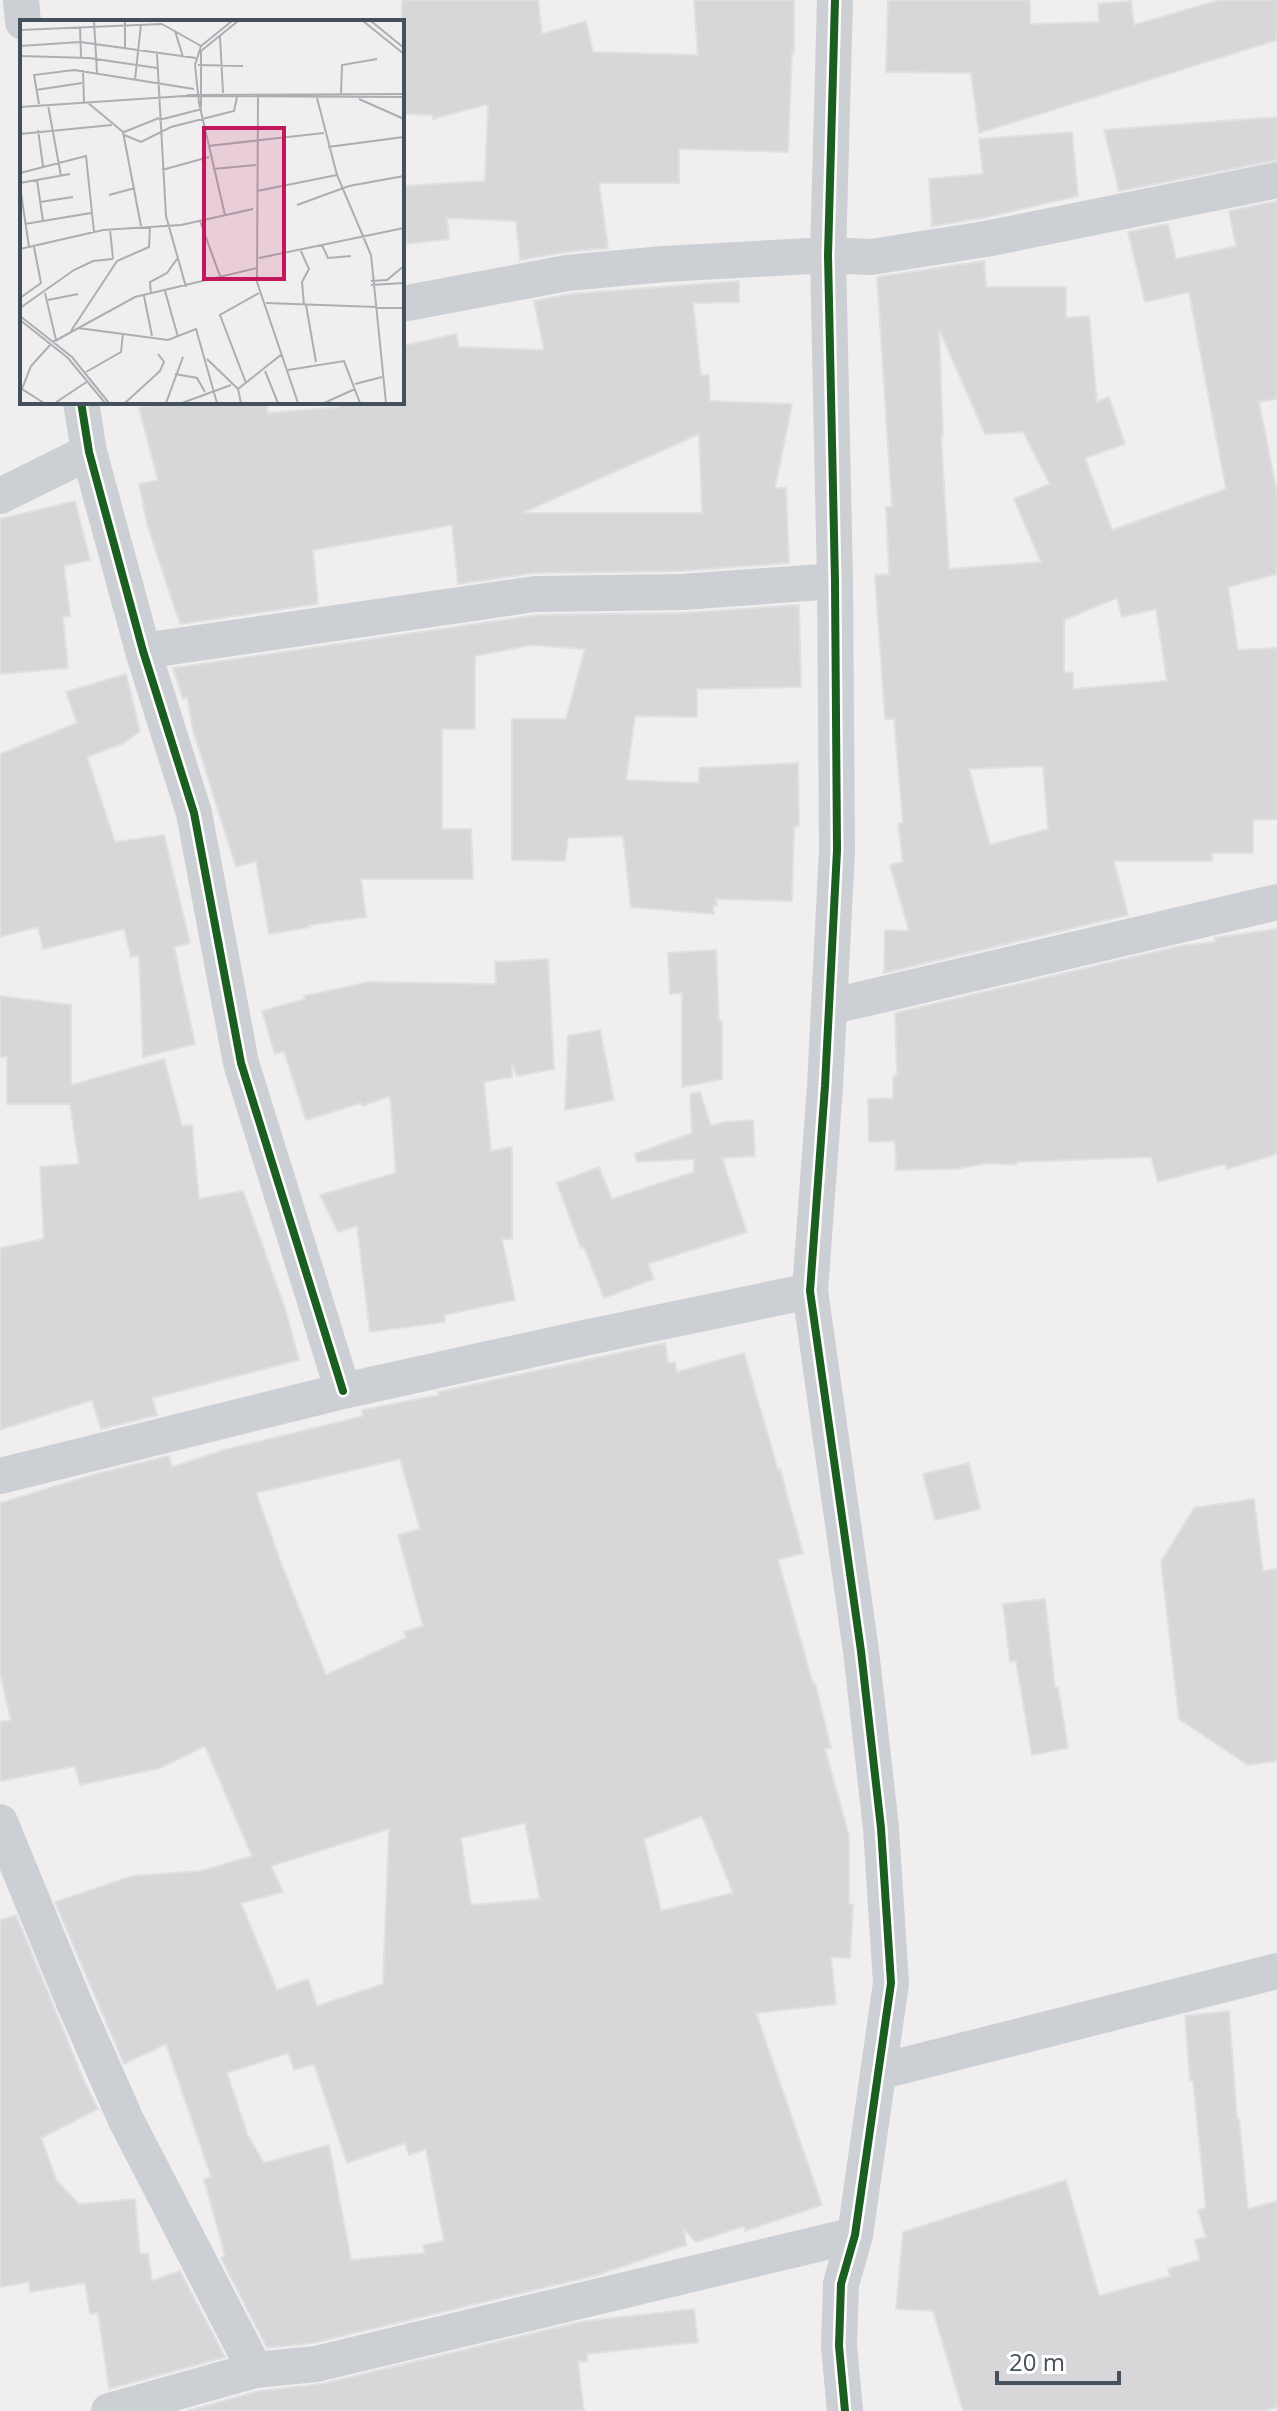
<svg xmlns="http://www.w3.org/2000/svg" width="1277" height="2411" font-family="'Open Sans',sans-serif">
  <rect width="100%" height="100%" fill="#f0eeee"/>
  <path fill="#d7d6d9" stroke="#e1e0e1" stroke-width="2" fill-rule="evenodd" d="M402,0H538L542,34L586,21L593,52L698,55L694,0H794V52H792L788,152L679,149V183H599L608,248L565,252L520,260L516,221L447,218L449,239L407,244L402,186L485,181L488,104L433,119L432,115L402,114Z
    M888,0H1030V24L1099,22L1098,4L1131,1L1134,25L1219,0H1277V40L979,133L971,73L886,72Z
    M1277,117V160L1119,191L1104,130Z
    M1072,132L1078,196L982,218L932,226L929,179L983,174L979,139Z
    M1277,201V399L1259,402L1277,493V574L1228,587L1238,650L1277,648V819L1253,820V853H1212V861H1114L1128,915L884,973L885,930L909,931L890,865L903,862L898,824L903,823L894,719H885L875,575L889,574L886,507H892L877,277L984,261L986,287H1066V318L1089,316L1097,402L1109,397L1125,444L1085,458L1112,530L1226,489L1189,292L1145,302L1128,232L1168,224L1176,259L1236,246L1229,211ZM939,329L985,434L1023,432L1050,484L1014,499L1041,562L949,569L941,436H943ZM1117,598L1122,617L1156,609L1167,681L1073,689V672L1064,673V620ZM1043,766L1048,829L990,845L969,769Z
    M739,281V302L693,303L701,375H709L710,401L792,404L775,488H786L789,563L681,571L535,573L458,584L452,525L313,550L318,604L180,624L148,527L139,484L158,480L139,408L160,402H266L268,413L339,407L338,402H402V346L456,334L459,347L544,350L534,301L570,294ZM699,434L702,513H522Z
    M75,501L90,560L64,566L70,616L63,617L68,668L0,674V519Z
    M799,605L801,687L697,689V717L635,716L626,780L699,783V768L798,763L799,826L794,827L792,901L716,899L717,905L713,906L714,914L631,907L623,836L568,838L565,861L512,860V719H566L585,649L532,645L475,656V729H442V829H471L473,879H361L366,917L309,925L310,927L269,934L256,861L236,867L193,730L187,696L183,699L173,668L537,615L683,613Z
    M126,674L140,731L124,743L87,757L115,842L164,835L190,943L174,947L195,1044L143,1057L139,955L131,957L124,929L43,949L38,927L0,937V754L77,723L66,692Z
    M1277,929V1154L1227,1169L1225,1164L1158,1182L1151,1157L1016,1162V1165L989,1163L955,1169L896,1170L895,1141L869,1142L868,1099L893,1098V1076H897L895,1013L1180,946L1215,942V938L1219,937Z
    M716,950L719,1021H722V1079L682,1087V993L670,994L668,953Z
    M548,959L554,1069L517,1076L512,1062V1077L484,1082L491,1151L512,1147V1239H502L515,1300L444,1315L445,1322L370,1332L357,1226L338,1232L320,1195L396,1173L390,1096L362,1106L361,1103L306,1120L284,1051L275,1054L262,1011L305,999L304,996L369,982L496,984L495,962Z
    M0,996L71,1005V1085L164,1059L182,1126L192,1125L199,1199L243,1191L285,1308L299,1360L152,1398L157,1415L101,1429L92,1400L0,1430V1248L44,1239L40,1167L79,1164L70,1104H7V1057H0Z
    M600,1030L614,1100L565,1110L568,1036Z
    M700,1092L711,1126L724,1122L753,1120L755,1156L722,1158L747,1232L648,1264L654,1279L604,1298L584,1247L581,1248L557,1183L599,1167L612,1199L694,1172V1159L637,1162L635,1154L692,1133L690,1094Z
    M665,1343L668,1363L675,1362L677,1372L744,1353L778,1470L780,1469L803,1553L778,1560L813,1684L815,1683L831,1748L825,1749L849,1836V1904L853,1905L850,1958L831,1957L836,2004L756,2013L822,2205L745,2231L744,2226L696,2242L684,2229L686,2245L597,2275L313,2343L267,2348L221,2258L225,2256L204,2179L211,2177L166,2044L124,2064L55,1902L132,1876L200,1871L252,1856L205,1746L160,1768L80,1785L75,1766L0,1781V1722L11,1720L0,1673V1503L92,1475L169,1456L172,1467L224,1450L363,1416L362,1410L439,1395L438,1392ZM400,1459L420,1529L398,1535L423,1626L404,1632L406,1638L326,1675L283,1568L256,1493ZM702,1816L733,1893L661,1911L644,1839ZM525,1823L540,1899L471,1905L461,1838ZM389,1829L383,1984L317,2006L308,1979L277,1990L241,1903L283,1892L271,1866ZM288,2053L294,2070L314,2064L347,2163L405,2143L409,2155L426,2149L444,2241L423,2245L425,2253L351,2260L329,2145L264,2163L248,2136L227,2073Z
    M969,1463L980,1509L935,1520L923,1474Z
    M1254,1499L1263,1571L1277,1569V1761L1248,1765L1179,1719L1161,1562L1194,1508Z
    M1045,1599L1055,1687H1058L1068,1748L1032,1755L1016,1661L1010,1662L1003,1604Z
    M16,1915L85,2083L98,2109L41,2138L57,2181L79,2204L135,2199L140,2254L148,2253L152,2281L180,2271L225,2357L109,2389L98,2313L90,2314L85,2283L30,2292L29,2282L0,2287V1920Z
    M1229,2011L1237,2119H1239L1248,2209L1277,2201V2407L1262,2411H963L933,2311L896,2309L903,2232L1066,2180L1099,2296L1170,2276L1168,2269L1200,2260L1195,2240L1206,2237L1198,2210L1206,2208L1193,2081H1190L1185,2016Z
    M694,2309L698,2342L587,2354V2361L578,2362L584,2411H187L259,2391L321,2384L585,2321Z"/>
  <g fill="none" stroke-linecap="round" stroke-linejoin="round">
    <path stroke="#cccfd3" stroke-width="36" d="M21,0L23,22
      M835,0L828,255L835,581L837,850L825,1086L810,1291L861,1651L881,1828L891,1983L855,2235L841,2284L839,2346L845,2411
      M402,304L567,273L664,264L828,255L871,257L986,239L1277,180
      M81,402L89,452L143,651L194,813L241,1063L343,1391
      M0,496L89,452
      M143,651L535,594L682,592L835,581
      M829,1007L1277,902
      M0,1476L343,1391L584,1338L810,1291
      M0,1822L73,2000L126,2120L255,2370
      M878,2072L1277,1971
      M109,2411L255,2370L316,2364L855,2235"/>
    <g stroke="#fff" stroke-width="13">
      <path id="cycleway" d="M835,0L828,255L835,581L837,850L825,1086L810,1291L861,1651L881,1828L891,1983L855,2235L841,2284L839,2346L845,2411
        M81,402L89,452L143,651L194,813L241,1063L343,1391"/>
    </g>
    <use href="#cycleway" stroke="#1b5e20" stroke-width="8"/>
  </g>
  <g transform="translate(20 20)">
    <rect width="384" height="384" fill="#f0eeee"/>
    <path fill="none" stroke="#abafb4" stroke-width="2" d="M74,1L77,53M343,1L384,34M351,1L384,28M142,4L181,26M60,8L61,37M0,10L142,4M155,11L163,37M200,16L203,73M0,26L60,22L176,38M105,29V1M137,34L146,196L166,267M0,36L69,38L137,48M178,45L223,46M63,50L64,82M115,60L121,4M16,70L62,63M321,74L322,45L357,39M167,75L384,74M238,75L237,262L278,383M297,78L317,155L351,235L366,383M339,79L384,99M67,82L103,112L121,206M19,84L14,55L54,50L174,69M28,85L41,156M0,87L164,76L384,77M181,87V31L218,1M139,100L182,89M18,110L23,146M104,112L139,98M0,114L92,105M104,115L121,122L151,107L214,91L217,77M188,126L304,113M308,127L384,117M193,149L236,145M142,150L189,137M0,153L66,136L74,212M17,160L23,201M0,163L50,154M0,166L9,227M237,171L317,155M89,175L115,168M20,182L53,177M277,185L329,166L384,156M205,195L179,83L175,45L181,26L212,1M180,201L200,256M5,204L71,193M90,209L93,239M302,225L308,238L331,236M0,229L83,210L161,205L233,189M280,229L289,249L282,262L284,285M239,238L384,208M351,261L367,260L384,246M351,265L384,263M145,271L158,317M25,273L36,320M131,275L130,262L147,253L157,239M124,276L132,316M0,278L21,263L14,227M28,280L58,274M246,283L384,288M286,285L296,342M0,288L54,250L73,241L93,239M0,296L52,337L89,383M0,300L48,338L85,383M58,308L148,320L176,309L197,383M51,311L97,241L129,227L130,206M33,322L115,277L237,248M187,339L219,370M268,350L324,341L340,383M245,351L258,383M66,352L101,332L103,313M155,354L177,358L185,372M226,363L200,295L239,273M335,364L362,357M24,383L2,369L11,346L31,324M35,383L68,361M105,383L140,351L144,342L138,334M118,383H146L163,337M162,383L211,365M221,383L218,369L262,334M304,383L335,369"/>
    <path fill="#c2185b" fill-opacity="0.15" stroke="#c2185b" stroke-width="4" d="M184,108H264V259H184Z"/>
    <rect width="384" height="384" fill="none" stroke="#44515d" stroke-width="4"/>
  </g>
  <path d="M997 2371v12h122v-12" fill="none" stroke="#44515d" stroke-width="4"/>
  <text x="1009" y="2371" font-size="24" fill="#44515d" stroke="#ffffff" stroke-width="6" paint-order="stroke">20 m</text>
</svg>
